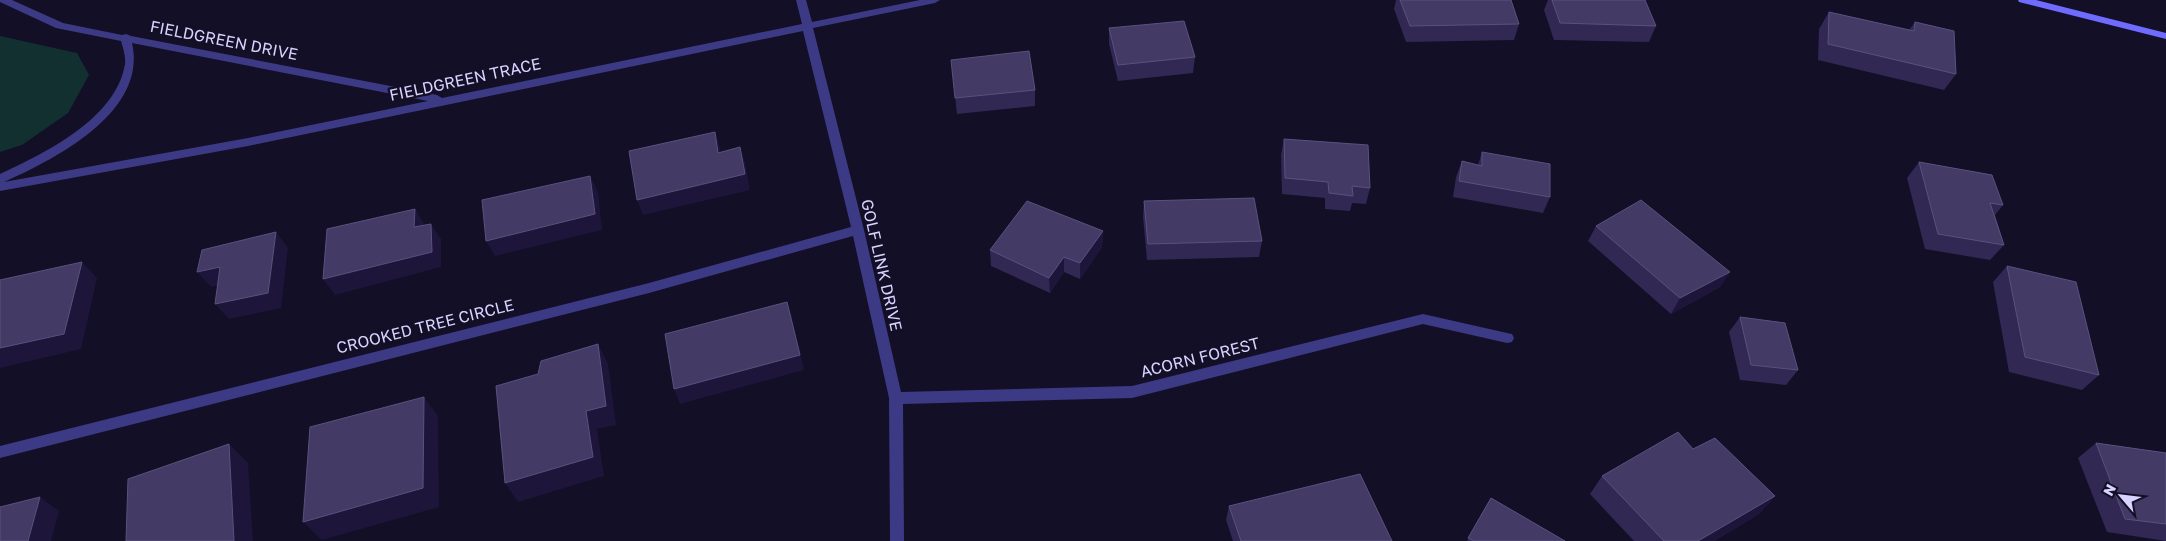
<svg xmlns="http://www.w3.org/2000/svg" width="2166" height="541" font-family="'Golos Text',sans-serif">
  <rect width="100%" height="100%" fill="#130f26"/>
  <path fill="#12302f" d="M0,36L77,53L89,75L68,113L22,145L0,152Z"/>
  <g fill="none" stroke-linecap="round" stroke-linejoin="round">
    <path fill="#3d3a85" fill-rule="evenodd" d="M0,0H12L63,23L122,35L126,34L131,36L437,95L442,98L802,24L796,0H806L812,22L920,0H940L935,3L813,28L864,230L901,392L1132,386L1423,314L1507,333L1512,334L1514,338L1512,342L1507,343L1423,324L1132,398L903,404L904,541H890L889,398L853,236L649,293L0,458V446L649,283L851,227L803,31L248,146L0,191V174C45,153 116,119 125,64C126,57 123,48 121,41L56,28L0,2ZM132,43L428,101L248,138L4,182C55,159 148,112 132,43Z"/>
    <path fill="#6f6bff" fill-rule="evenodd" d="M2018,0H2036L2166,33V39L2019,2Z"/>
  </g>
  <path fill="#312854" d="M1396,0H1511L1519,24L1514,40L1406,42L1394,9Z
    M1548,0H1645L1656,26L1649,42L1554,40L1544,10Z
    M1829,12L1909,30L1915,22L1956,74L1944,90L1818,60L1819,29Z
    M1109,28L1195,57L1193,73L1118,81L1109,44Z
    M951,60L1035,90V106L957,114Z
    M1284,139L1370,188L1366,204L1352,203L1350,211L1325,209V198L1282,194L1281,155Z
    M1482,152L1550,197L1543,213L1453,197L1456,177L1462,161L1478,165Z
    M1919,162L2003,205L1995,215L2004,245L1990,260L1925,249L1907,178Z
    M1144,201L1262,241L1259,257L1147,260L1143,217Z
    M1596,226L1730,272L1720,287L1671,314L1588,241Z
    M1103,231L1102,247L1080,279L1064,272L1050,293L991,266L990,250Z
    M2007,266L2099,375L2082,390L2009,372L1993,282Z
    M1740,317L1798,370L1786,385L1740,380L1729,332Z
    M2096,443L2166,453V541L2107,532L2078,458Z
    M1693,449L1775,496L1759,514L1714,541H1634L1590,494L1602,476Z
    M1491,498L1565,541H1467Z
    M1229,506L1392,541H1233L1226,520Z"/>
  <path fill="#1d163a" d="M715,132L720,148L723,169L718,153Z
    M740,147L745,163L750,190L643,215L637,200Z
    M590,176L598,192L602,230L495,256L486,241Z
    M415,209L425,225L414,227Z
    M431,224L441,239V267L335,295L323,279Z
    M1103,231L1102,247L1080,279V263Z
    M276,232L288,248L281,308L229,319L215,304Z
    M1064,257V272L1050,293L1049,278Z
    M82,262L97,278L81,349L0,368V348Z
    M220,267L233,282L211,287L197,272Z
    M1730,272L1720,287L1671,314L1680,298Z
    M787,302L792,317L804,370L680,404L674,389Z
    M598,344L608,364L616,425L597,429L604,476L518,502L505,483L586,411Z
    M424,397L438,416L439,507L322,540L303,522Z
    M229,444L248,463L253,541H234Z
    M1775,496L1759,514L1714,541H1698Z
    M40,497L59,511L51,541H28Z"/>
  <path fill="#433a66" stroke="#5a527e" d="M1400,0H1511L1519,24L1410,26Z
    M1552,0H1645L1656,26L1560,23Z
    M1829,12L1914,31L1915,22L1954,31L1956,74L1828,44Z
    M1184,21L1195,57L1118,65L1109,28Z
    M1029,51L1035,90L955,98L951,60Z
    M715,132L718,153L740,147L745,174L637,200L629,151Z
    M1284,139L1368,145L1370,188L1352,186L1353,196L1329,193L1328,182L1285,178Z
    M1482,152L1550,164V197L1459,181L1462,161L1482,166Z
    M1919,162L1992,175L2003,205L1990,203L2004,245L1938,234Z
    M590,176L595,214L486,241L482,200Z
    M1254,198L1262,241L1148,244L1144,201Z
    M1641,200L1730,272L1680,298L1596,226Z
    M1027,201L1103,231L1080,263L1064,257L1049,278L990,250Z
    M415,209L414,227L431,224L432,252L323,279L327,229Z
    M276,232L268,293L215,304L220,267L197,272L202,250Z
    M82,262L64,334L0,348V280Z
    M2007,266L2076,282L2099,375L2025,357Z
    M787,302L800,355L674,389L665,334Z
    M1740,317L1785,323L1798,370L1751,365Z
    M598,344L606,406L586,411L593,457L505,483L496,386L538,374L541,361Z
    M424,397L423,488L303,522L310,427Z
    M1678,432L1693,449L1715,438L1775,496L1698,541H1664L1602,476Z
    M2096,443L2166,453V524L2125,519Z
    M229,444L234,541H126L128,479Z
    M1360,474L1392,541H1241L1229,506Z
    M40,497L28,541H0V507Z
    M1491,498L1565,541H1474L1468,538Z"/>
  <g text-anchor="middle" stroke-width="5" stroke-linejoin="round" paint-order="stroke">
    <g font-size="16" fill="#d9d4ff" stroke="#130f26">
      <text transform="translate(224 40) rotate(11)" y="6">FIELDGREEN DRIVE</text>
      <text transform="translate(465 79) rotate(-12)" y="6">FIELDGREEN TRACE</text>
      <text transform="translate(882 265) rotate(77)" y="6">GOLF LINK DRIVE</text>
      <text transform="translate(425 326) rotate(-14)" y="6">CROOKED TREE CIRCLE</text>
      <text transform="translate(1200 357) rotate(-14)" y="6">ACORN FOREST</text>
    </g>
  </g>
  <g transform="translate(2121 496) rotate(298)" stroke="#130f26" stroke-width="4" paint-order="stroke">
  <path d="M0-4L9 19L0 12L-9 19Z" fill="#d9d4ff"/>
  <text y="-8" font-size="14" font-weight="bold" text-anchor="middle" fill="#d9d4ff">N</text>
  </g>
</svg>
